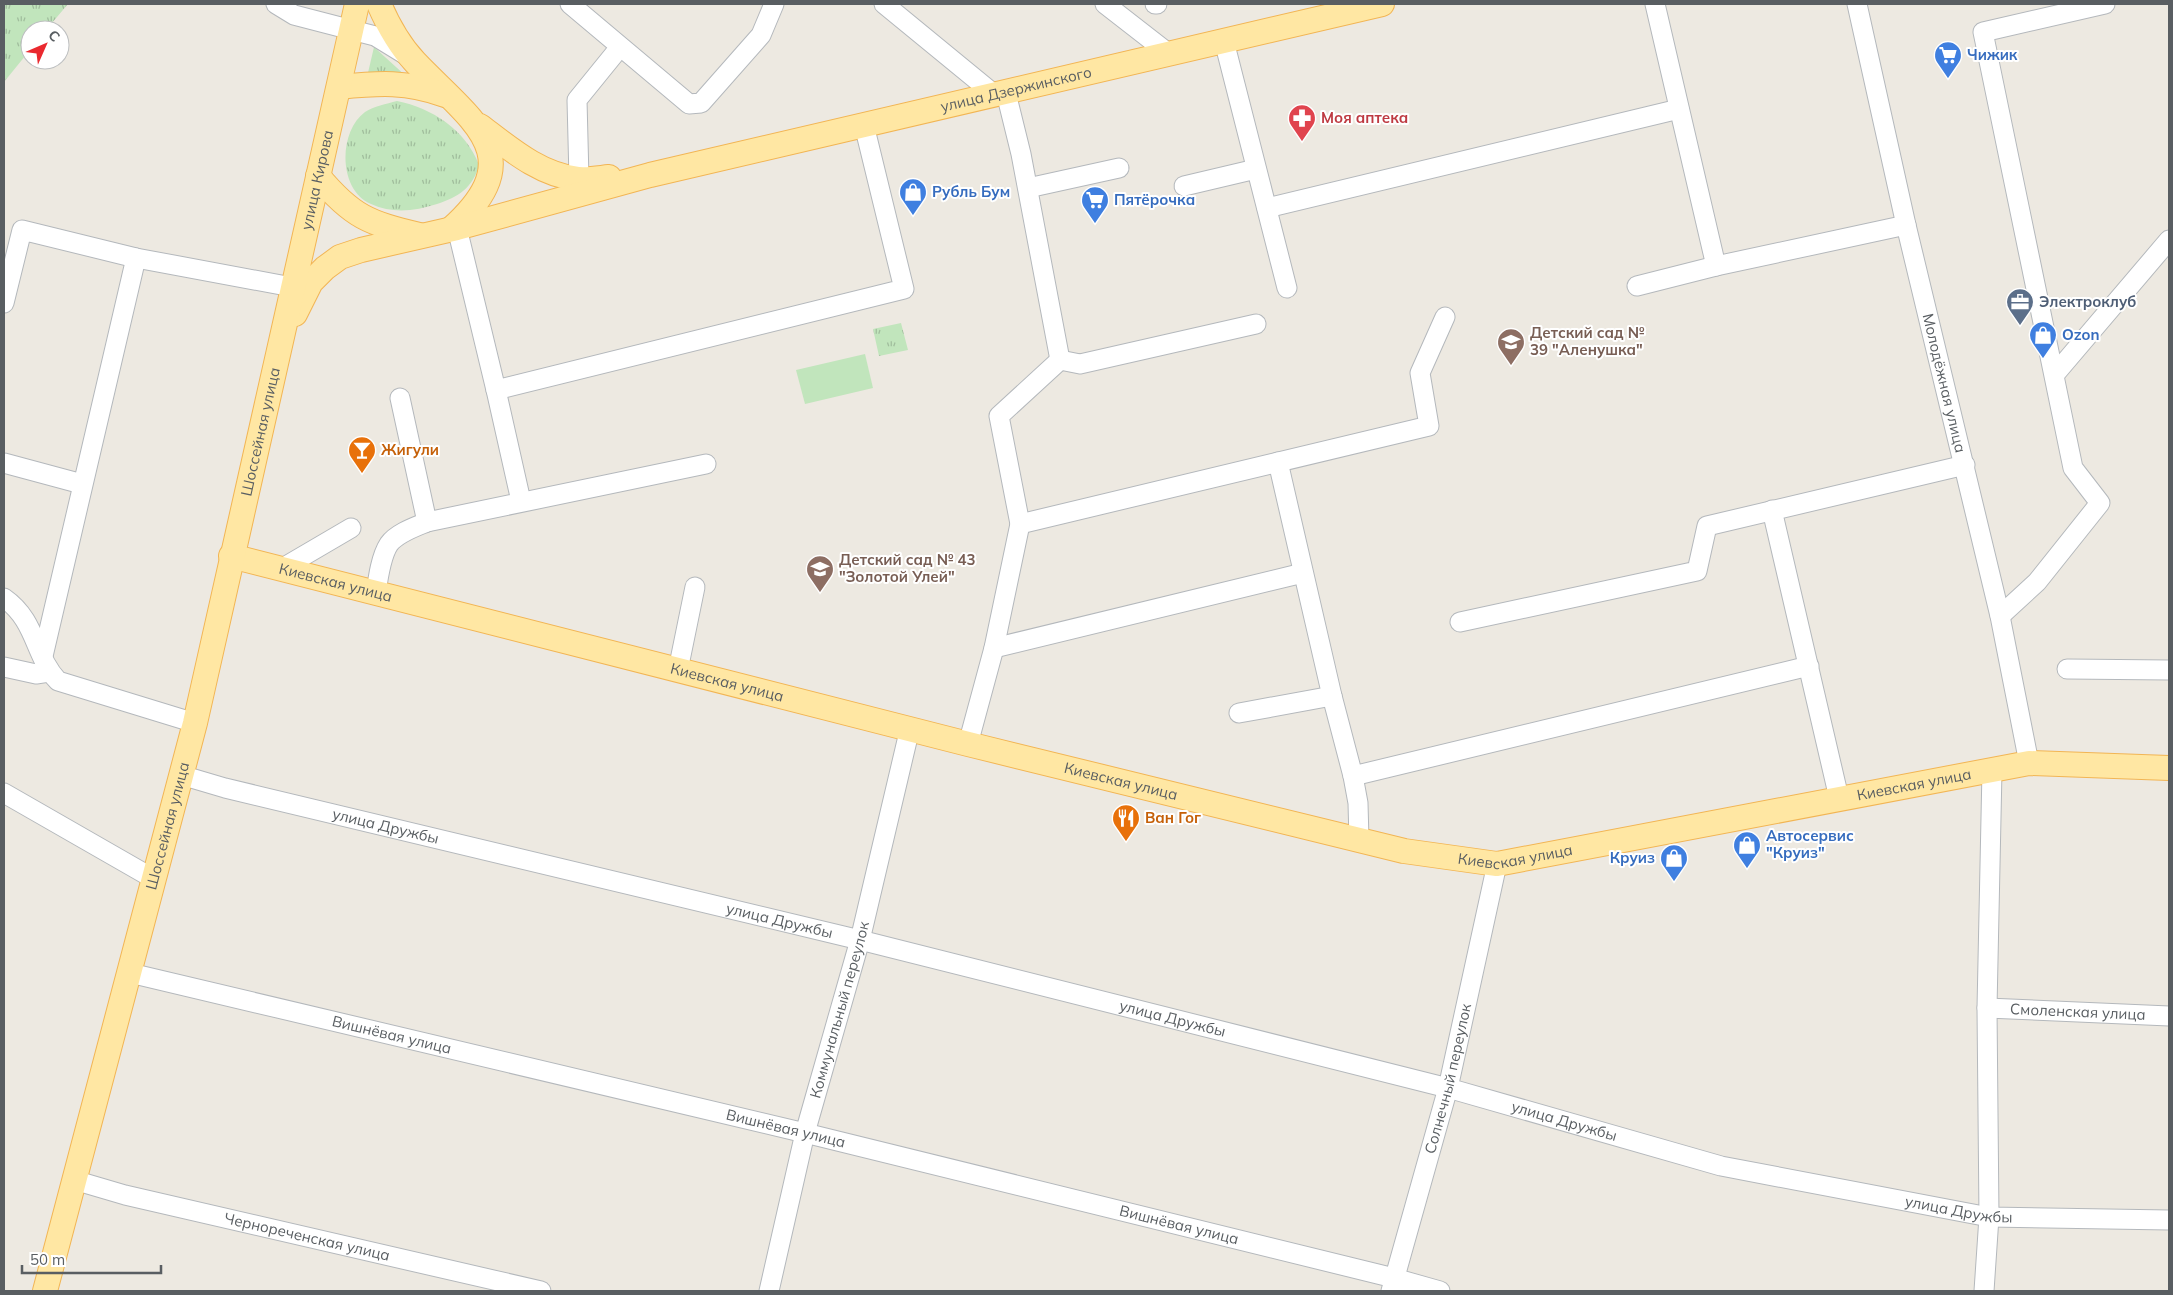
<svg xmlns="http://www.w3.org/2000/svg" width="2173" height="1295" font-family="Mulish,sans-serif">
  <defs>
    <pattern id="grass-tufts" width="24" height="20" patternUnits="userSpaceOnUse" patternTransform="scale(1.25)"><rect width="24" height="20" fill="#c1e5bc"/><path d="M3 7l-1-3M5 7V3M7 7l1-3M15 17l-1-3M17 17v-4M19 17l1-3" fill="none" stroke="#a0bd9c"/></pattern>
  </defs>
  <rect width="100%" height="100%" fill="#ede9e1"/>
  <path fill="url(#grass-tufts)" d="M4,4H68L46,30H30V50L4,82Z
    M374,47L407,77H367Z
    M397,101C432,108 466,130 479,165C473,188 458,197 437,204C415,211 393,214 371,204C338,190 338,132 365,112C374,106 386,104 397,101Z
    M901,323L908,350L879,356L873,329Z"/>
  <path fill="#c1e5bc" d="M865,354L873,388L805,404L796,370Z"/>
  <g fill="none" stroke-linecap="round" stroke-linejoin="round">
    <g stroke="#b4b8bc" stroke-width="21">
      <g id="minor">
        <path d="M276,4L294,15L375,36L406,55"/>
        <path d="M570,4L689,104L701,103L761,35L774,4"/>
        <path d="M884,4L995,95"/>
        <path d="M1105,4L1168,53"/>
        <path d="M1155,4H1157"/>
        <path d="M1655,4L1716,266L1906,225"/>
        <path id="s1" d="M1857,4L1906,225L2000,616L2029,763"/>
        <path d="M1224,41L1287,288"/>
        <path d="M1006,93L1021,154L1060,360"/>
        <path d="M579,179L577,100L620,47"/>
        <path d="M1184,186L1256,169"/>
        <path d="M1028,188L1119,168"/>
        <path d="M1267,208L1679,109"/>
        <path d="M457,228L496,390"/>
        <path d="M1637,286L1716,266"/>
        <path d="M4,303L22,230L136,258L292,287"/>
        <path d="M2055,374L2169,240"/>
        <path d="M400,398L427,522"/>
        <path d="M1278,462L1332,696L1353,776L1358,803L1359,840"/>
        <path d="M4,463L82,484"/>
        <path d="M521,501L496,390L904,289L864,125"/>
        <path d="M1772,510L1839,798"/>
        <path d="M1020,524L999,416L1060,360L1080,364L1256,324"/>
        <path d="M281,569L351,528"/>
        <path d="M376,593C378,578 381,556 389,544C397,533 415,527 427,522L706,464"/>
        <path d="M4,598C37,621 34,656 58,681L195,723"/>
        <path d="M2000,616L2037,582L2100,503L2073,468L1983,32L2105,4"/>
        <path d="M1460,622L1697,571L1707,526L1965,465"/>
        <path d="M994,648L1303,573"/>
        <path d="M43,656L136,258"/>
        <path d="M4,667L36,674L49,672"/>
        <path d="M2067,669L2169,670"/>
        <path d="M678,670L695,587"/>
        <path d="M1239,713L1332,696"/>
        <path d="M968,744L994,648L1020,524L1429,426L1420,373L1445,317"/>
        <path id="s2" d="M181,775L225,788L860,940L1448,1088L1721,1166L1989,1217L2169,1220"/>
        <path d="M1353,776L1809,666"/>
        <path d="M4,793L154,879"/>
        <path id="s3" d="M130,973L805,1133L1394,1278L1440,1291"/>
        <path id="s4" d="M1987,1008L2169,1016"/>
        <path id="s5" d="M74,1180L125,1195L541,1291"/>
        <path id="s6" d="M769,1291L805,1133L860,940L910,728"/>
        <path id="s7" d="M1391,1291L1448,1088L1497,864"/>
        <path d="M1984,1291L1989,1217L1987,1008L1992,770"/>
      </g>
    </g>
    <g stroke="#f2b554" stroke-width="26">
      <g id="major">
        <path d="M379,4C388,25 399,45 415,62C470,120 534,155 451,229"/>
        <path d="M339,87C379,83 407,81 445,95"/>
        <path d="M480,126C509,148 540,175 578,179C588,180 599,178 609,177"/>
        <path d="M318,176C352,217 369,223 419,235"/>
        <path id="s8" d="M295,314L311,282L325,268L340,257L361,250L457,228L650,175L1382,4"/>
        <path id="s9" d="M231,556L968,744L1404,851L1497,864L2029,763L2169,768"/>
        <path id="s10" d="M45,1291L195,723L357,4"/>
      </g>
    </g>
    <use href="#minor" stroke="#fff" stroke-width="19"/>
    <use href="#major" stroke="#ffe7a3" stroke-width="24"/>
  </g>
  <defs>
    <g id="supermarket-pin" transform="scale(1.4375)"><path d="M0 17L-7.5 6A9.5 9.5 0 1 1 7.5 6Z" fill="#3f7fe0" stroke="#fff"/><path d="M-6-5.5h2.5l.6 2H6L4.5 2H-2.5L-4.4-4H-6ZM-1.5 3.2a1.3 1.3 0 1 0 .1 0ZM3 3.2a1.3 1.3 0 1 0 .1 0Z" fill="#fff"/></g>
    <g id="pharmacy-pin" transform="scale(1.4375)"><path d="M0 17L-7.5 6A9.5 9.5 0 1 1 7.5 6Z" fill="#e0444e" stroke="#fff"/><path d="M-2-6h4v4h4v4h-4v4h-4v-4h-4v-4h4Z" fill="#fff"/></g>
    <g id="shop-pin" transform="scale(1.4375)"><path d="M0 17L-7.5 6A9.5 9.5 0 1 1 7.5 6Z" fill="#3f7fe0" stroke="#fff"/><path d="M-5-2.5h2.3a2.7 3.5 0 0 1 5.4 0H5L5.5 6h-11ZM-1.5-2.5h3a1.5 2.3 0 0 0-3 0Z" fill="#fff"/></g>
    <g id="office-pin" transform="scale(1.4375)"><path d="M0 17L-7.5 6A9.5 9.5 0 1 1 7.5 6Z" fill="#5c6f8a" stroke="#fff"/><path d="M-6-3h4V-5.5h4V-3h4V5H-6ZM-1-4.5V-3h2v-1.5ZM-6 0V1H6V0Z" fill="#fff"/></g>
    <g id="school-pin" transform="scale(1.4375)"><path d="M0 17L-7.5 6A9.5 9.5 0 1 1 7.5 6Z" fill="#8d6e63" stroke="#fff"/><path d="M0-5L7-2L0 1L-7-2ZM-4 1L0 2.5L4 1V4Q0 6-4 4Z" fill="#fff"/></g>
    <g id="bar-pin" transform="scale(1.4375)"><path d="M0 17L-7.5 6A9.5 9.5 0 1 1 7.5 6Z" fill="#e8710a" stroke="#fff"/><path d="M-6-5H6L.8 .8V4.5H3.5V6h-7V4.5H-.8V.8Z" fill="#fff"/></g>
    <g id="restaurant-pin" transform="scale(1.4375)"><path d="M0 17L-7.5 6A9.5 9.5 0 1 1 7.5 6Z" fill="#e8710a" stroke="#fff"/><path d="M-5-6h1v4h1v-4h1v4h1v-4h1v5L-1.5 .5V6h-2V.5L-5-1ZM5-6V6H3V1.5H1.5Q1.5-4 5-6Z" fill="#fff"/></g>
  </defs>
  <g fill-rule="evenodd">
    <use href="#supermarket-pin" x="1948" y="55"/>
    <use href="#pharmacy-pin" x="1302" y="118"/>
    <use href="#shop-pin" x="913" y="192"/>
    <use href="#supermarket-pin" x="1095" y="200"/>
    <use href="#office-pin" x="2020" y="302"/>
    <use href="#shop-pin" x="2043" y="335"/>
    <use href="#school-pin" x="1511" y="342"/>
    <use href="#bar-pin" x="362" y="450"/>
    <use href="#school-pin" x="820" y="569"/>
    <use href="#restaurant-pin" x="1126" y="818"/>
    <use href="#shop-pin" x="1747" y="845"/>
    <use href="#shop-pin" x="1674" y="858"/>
  </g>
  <g text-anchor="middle" stroke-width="4" stroke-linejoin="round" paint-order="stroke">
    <g font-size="15" font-weight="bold" fill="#366cbe" stroke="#fff" text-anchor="start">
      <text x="1967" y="60">Чижик</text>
      <text x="932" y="197">Рубль Бум</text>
      <text x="1114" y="205">Пятёрочка</text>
      <text x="2062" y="340">Ozon</text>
      <text x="1766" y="841">Автосервис<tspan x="1766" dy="17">"Круиз"</tspan></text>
      <text x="1655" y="863" text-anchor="end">Круиз</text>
    </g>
    <g font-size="15" fill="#595e62" stroke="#fff">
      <text dy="5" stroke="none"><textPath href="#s8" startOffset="771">улица Дзержинского</textPath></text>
      <text dy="5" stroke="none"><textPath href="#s10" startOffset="1144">улица Кирова</textPath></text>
      <text dy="5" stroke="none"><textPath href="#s1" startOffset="389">Молодёжная улица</textPath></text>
      <text dy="5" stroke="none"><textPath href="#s10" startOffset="886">Шоссейная улица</textPath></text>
      <text dy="5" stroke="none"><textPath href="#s9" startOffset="108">Киевская улица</textPath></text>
      <text dy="5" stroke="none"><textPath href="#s9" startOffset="512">Киевская улица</textPath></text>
      <text dy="5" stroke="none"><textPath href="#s9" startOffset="918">Киевская улица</textPath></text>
      <text dy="5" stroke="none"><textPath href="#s9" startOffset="1728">Киевская улица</textPath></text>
      <text dy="5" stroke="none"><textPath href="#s10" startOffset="481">Шоссейная улица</textPath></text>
      <text dy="5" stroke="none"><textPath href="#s2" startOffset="211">улица Дружбы</textPath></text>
      <text dy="5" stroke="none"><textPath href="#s9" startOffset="1322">Киевская улица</textPath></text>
      <text dy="5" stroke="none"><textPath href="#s2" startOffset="616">улица Дружбы</textPath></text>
      <text dy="5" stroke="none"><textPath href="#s6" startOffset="290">Коммунальный переулок</textPath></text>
      <text dy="5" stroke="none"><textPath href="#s4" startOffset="91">Смоленская улица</textPath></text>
      <text dy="5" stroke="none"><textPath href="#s2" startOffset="1021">улица Дружбы</textPath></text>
      <text dy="5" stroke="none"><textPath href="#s3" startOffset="269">Вишнёвая улица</textPath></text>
      <text dy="5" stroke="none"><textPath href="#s7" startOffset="220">Солнечный переулок</textPath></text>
      <text dy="5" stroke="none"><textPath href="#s2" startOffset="1426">улица Дружбы</textPath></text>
      <text dy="5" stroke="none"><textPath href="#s3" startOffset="674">Вишнёвая улица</textPath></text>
      <text dy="5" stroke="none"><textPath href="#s2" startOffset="1831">улица Дружбы</textPath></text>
      <text dy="5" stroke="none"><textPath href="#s3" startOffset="1079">Вишнёвая улица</textPath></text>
      <text dy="5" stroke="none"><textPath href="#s5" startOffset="240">Чернореченская улица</textPath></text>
    </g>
    <g font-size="15" font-weight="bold" fill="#be3a42" stroke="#fff" text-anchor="start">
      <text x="1321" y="123">Моя аптека</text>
    </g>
    <g font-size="15" font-weight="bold" fill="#4e5e75" stroke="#fff" text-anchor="start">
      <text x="2039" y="307">Электроклуб</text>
    </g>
    <g font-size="15" font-weight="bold" fill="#785e54" stroke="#fff" text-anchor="start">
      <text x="1530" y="338">Детский сад №<tspan x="1530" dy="17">39 "Аленушка"</tspan></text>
      <text x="839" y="565">Детский сад № 43<tspan x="839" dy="17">"Золотой Улей"</tspan></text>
    </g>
    <g font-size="15" font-weight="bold" fill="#c56008" stroke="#fff" text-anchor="start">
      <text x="381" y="455">Жигули</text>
      <text x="1145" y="823">Ван Гог</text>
    </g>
  </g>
  <rect width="2173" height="1295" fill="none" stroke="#595e62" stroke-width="10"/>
  <g transform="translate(45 45) rotate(45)"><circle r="24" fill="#ffffff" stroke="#bdbfc0"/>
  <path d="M0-4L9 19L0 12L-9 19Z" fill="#ea292f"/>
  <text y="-8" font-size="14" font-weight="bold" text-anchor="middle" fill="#595e62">С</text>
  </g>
  <path d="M22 1265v8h139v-8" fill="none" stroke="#595e62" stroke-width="2.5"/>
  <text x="30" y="1265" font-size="15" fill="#595e62" stroke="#ffffff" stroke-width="4" paint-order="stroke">50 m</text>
</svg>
